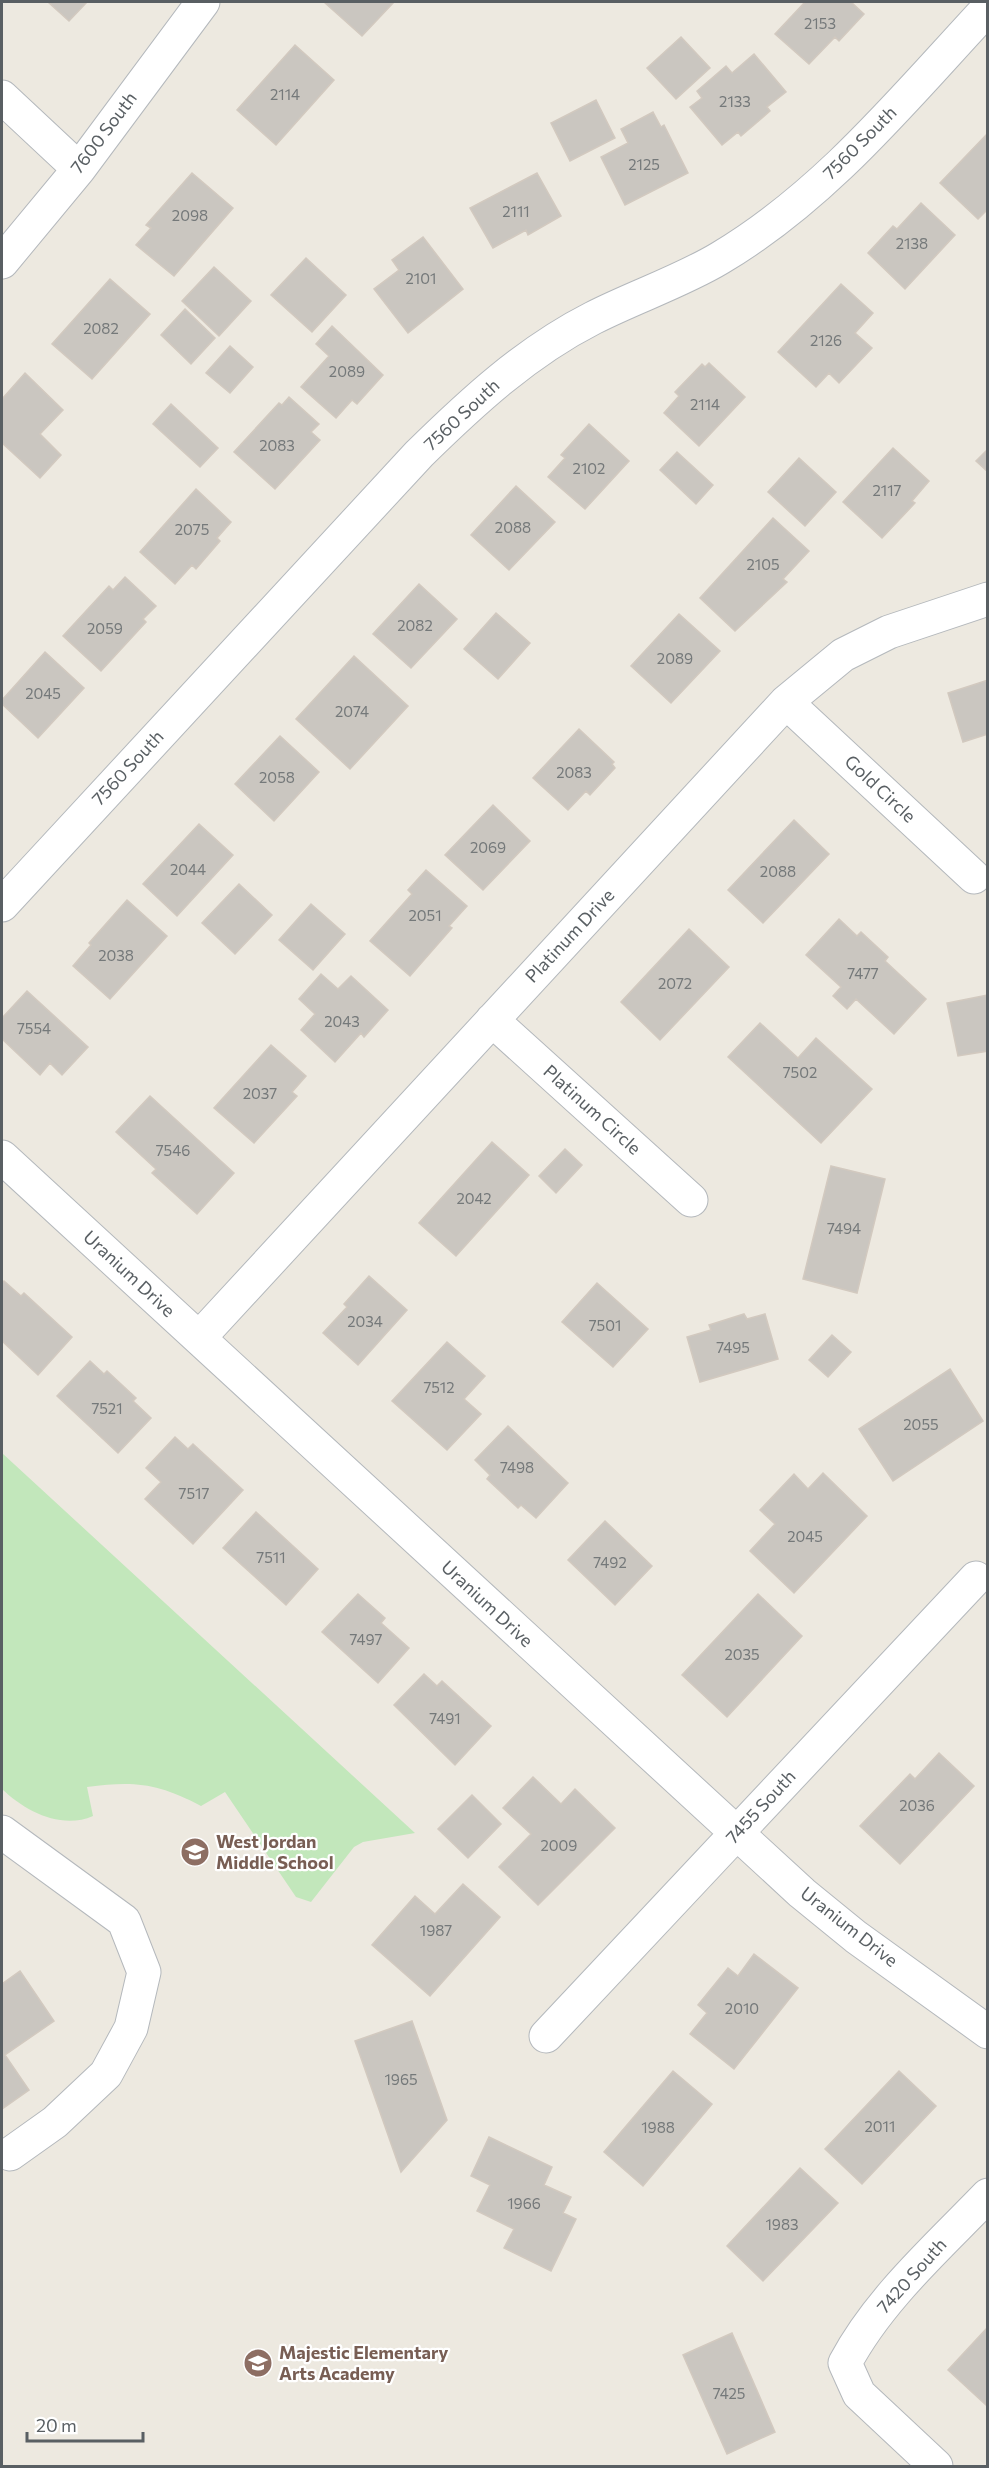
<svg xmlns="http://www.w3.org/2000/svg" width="989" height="2468" font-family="Commissioner,sans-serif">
  <rect width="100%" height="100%" fill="#ede9e0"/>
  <path fill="#c2e7bb" d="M2,1453L415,1833L363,1842L354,1847L311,1902L296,1897L225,1792L201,1806C157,1783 135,1781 87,1787L93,1816C61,1830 25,1811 2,1789Z"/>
  <path fill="#cac6c0" stroke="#d2c9bf" stroke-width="1.5" d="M48,2H87L69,21Z
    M324,2H394L362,36Z
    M805,2H851L864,14L839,41L835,37L809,64L775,34Z
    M681,37L710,68L676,99L647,68Z
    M295,45L334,80L276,145L237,110Z
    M754,54L786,92L767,107L770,111L741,136L738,132L722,145L690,107L702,98L697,91L726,66L732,73Z
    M596,100L615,138L570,161L551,123Z
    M653,112L661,127L664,125L688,173L625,205L601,157L628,143L621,129Z
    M987,134L988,209L978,219L940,183Z
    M192,173L233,208L174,276L136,245L151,228L146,225Z
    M537,173L561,216L528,235L526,230L493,248L470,208Z
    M921,203L955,235L905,289L868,253L893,226L897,229Z
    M423,237L463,289L408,333L374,289L399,270L392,260Z
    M306,258L346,295L312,332L271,295Z
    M214,267L251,301L219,336L182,301Z
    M110,279L150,314L92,379L52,344Z
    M841,284L873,313L855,333L872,348L839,383L829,373L816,387L778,352Z
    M185,309L215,338L191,364L161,335Z
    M332,326L383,375L357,404L352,400L336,418L301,387L329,356L316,344Z
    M230,346L253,367L230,393L206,373Z
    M709,363L745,397L699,446L664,413L679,396L675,392L702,364L705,367Z
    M25,373L63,410L40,434L61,455L40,478L2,443V399Z
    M289,397L319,424L311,432L320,440L275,489L234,452L279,403L282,405Z
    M171,404L218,448L200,467L153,424Z
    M589,424L629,461L585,509L548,477L565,458L561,455Z
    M893,448L929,481L912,501L915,503L882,538L843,502Z
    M988,449V472L976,461Z
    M677,452L713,485L696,504L660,470Z
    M799,458L836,492L805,526L768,492Z
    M516,486L555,522L509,570L471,535Z
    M196,489L231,522L217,538L220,541L196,569L192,565L175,584L140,552Z
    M773,518L809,551L783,579L787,582L735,631L700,598Z
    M125,577L156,606L143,619L146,622L101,671L63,636L109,586L113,590Z
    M419,584L457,619L411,668L373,634Z
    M496,613L530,643L498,679L464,649Z
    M679,614L720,651L671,703L631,666Z
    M45,652L84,688L38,738L2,704V700Z
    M354,656L408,706L350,769L296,719Z
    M988,680V734L963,742L948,693Z
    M579,729L614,762L612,764L615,768L590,795L586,791L568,810L533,778Z
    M280,736L319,772L274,821L235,784Z
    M493,805L530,841L483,890L445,855Z
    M794,820L829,854L763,923L728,890Z
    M199,824L233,855L177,916L143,884Z
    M426,870L467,906L449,926L452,928L410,976L370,941L412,894L408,890Z
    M239,884L272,915L235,954L202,923Z
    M127,900L167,936L110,999L73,966L91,945L89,943Z
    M311,904L345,934L313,970L279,940Z
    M839,919L857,936L861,932L888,957L885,961L926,999L894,1034L856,999L847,1009L833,996L841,987L806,955Z
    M689,929L729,967L660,1040L621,1002Z
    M321,974L338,989L351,976L388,1010L364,1037L361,1033L335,1062L301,1030L315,1014L299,999Z
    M27,991L88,1047L62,1075L50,1063L40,1075L2,1039V1018Z
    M988,995V1051L958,1056L947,1003Z
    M760,1023L798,1058L816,1038L872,1089L821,1143L728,1057Z
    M271,1045L306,1076L292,1092L297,1096L254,1143L214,1108Z
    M150,1096L234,1173L197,1214L152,1173L156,1169L116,1132Z
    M492,1142L529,1175L456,1256L419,1223Z
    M565,1149L582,1165L556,1193L539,1176Z
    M831,1166L885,1179L857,1293L803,1279Z
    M369,1276L407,1310L358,1365L323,1333L347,1307L344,1304Z
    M4,1281L21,1296L24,1293L72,1337L38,1375L2,1341V1283Z
    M597,1283L648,1329L613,1367L562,1322Z
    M744,1314L747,1319L765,1314L778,1359L700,1382L687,1337L711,1330L709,1325Z
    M832,1335L851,1352L828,1377L809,1360Z
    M447,1342L485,1376L464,1399L481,1414L447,1450L392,1401Z
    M90,1361L104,1374L107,1371L136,1398L133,1401L151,1418L118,1453L57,1396Z
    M950,1369L983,1421L893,1481L859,1429Z
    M508,1426L568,1483L536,1518L521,1505L518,1508L487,1479L490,1475L475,1460Z
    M175,1437L188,1449L193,1444L243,1490L193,1544L145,1499L161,1482L146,1468Z
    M823,1473L867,1516L794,1593L750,1551L775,1524L760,1510L794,1474L808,1489Z
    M256,1512L318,1569L286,1605L223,1548Z
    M605,1521L652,1566L615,1605L568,1560Z
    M358,1594L385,1618L381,1623L409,1648L378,1683L322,1632Z
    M758,1594L802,1636L727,1717L682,1675Z
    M424,1674L437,1686L442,1681L491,1726L455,1765L394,1705Z
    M939,1753L974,1786L900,1864L860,1826L910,1774L915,1779Z
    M533,1777L561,1804L575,1789L615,1828L538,1905L499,1867L531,1834L503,1808Z
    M472,1795L501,1824L468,1858L438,1829Z
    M463,1884L500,1917L430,1996L372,1945L415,1896L435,1914Z
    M754,1954L798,1988L734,2069L690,2034L707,2013L698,2005L728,1968L738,1976Z
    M20,1971L54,2021L5,2055L29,2090L2,2109V1984Z
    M412,2021L447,2120L401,2172L355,2041Z
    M673,2071L712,2104L643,2186L604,2152Z
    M899,2071L936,2106L862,2184L825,2149Z
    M489,2137L552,2167L544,2185L571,2197L563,2213L576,2219L551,2271L504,2248L514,2229L477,2211L490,2185L471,2176Z
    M800,2168L838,2203L763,2281L727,2246Z
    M988,2327V2403L986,2405L948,2370Z
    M732,2333L775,2432L727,2454L683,2355Z"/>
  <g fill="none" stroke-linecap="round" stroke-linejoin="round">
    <g stroke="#b4b8bc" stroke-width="35">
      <path id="minor" d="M2,97L79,169
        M2,262L79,169L203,2
        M786,702L974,877
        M2,905L419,454C472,402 526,352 593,318C634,297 682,281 720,258C826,195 905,97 988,8
        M492,1020L691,1200
        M2,1157L802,1893L856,1937L988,2032
        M199,1338L786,702L843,655L889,632L988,599
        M2,1832L124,1921L144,1972L131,2028L106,2074L55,2122L10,2154
        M546,2036L976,1578
        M936,2466L859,2394L845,2363C879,2299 938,2247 988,2195"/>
    </g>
    <use href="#minor" stroke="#fff" stroke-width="33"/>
  </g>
  <defs>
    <g id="school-disc" transform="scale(1.5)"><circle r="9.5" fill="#8d6e63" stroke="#fff"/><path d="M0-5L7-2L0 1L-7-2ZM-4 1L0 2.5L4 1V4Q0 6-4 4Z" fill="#fff"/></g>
  </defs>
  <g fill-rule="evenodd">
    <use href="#school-disc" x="195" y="1852"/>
    <use href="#school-disc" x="258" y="2363"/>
  </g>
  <g text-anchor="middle" stroke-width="4.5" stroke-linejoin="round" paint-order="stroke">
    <g font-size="15" fill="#75797a">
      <text x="820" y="29">2153</text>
      <text x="285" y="100">2114</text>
      <text x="735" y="107">2133</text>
      <text x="644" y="170">2125</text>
      <text x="516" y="217">2111</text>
      <text x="190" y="221">2098</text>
      <text x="912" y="249">2138</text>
      <text x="421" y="284">2101</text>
      <text x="101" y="334">2082</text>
      <text x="826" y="346">2126</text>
      <text x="347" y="377">2089</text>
      <text x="705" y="410">2114</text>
      <text x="277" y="451">2083</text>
      <text x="589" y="474">2102</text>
      <text x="887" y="496">2117</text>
      <text x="513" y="533">2088</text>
      <text x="192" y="535">2075</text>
      <text x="763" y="570">2105</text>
      <text x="415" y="631">2082</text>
      <text x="105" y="634">2059</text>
      <text x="675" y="664">2089</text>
      <text x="43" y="699">2045</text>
      <text x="352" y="717">2074</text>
      <text x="574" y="778">2083</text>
      <text x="277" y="783">2058</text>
      <text x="488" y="853">2069</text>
      <text x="188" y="875">2044</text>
      <text x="778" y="877">2088</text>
      <text x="425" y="921">2051</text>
      <text x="116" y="961">2038</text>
      <text x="863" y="979">7477</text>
      <text x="675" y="989">2072</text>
      <text x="342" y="1027">2043</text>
      <text x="34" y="1034">7554</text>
      <text x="800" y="1078">7502</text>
      <text x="260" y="1099">2037</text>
      <text x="173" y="1156">7546</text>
      <text x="474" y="1204">2042</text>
      <text x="844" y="1234">7494</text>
      <text x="365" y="1327">2034</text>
      <text x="605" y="1331">7501</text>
      <text x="733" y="1353">7495</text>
      <text x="439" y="1393">7512</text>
      <text x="107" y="1414">7521</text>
      <text x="921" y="1430">2055</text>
      <text x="517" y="1473">7498</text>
      <text x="194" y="1499">7517</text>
      <text x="805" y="1542">2045</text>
      <text x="271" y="1563">7511</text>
      <text x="610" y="1568">7492</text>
      <text x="366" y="1645">7497</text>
      <text x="742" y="1660">2035</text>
      <text x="445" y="1724">7491</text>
      <text x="917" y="1811">2036</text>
      <text x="559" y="1851">2009</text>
      <text x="436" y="1936">1987</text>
      <text x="742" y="2014">2010</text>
      <text x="401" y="2085">1965</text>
      <text x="880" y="2132">2011</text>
      <text x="658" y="2133">1988</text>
      <text x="524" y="2209">1966</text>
      <text x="782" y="2230">1983</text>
      <text x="729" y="2399">7425</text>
    </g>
    <g font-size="18" fill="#595f63" stroke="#fff">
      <text transform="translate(104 133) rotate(-53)" y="6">7600 South</text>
      <text transform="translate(860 143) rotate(-45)" y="6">7560 South</text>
      <text transform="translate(462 415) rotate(-43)" y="6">7560 South</text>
      <text transform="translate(128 768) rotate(-47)" y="6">7560 South</text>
      <text transform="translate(880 789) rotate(43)" y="6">Gold Circle</text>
      <text transform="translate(570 936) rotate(-47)" y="6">Platinum Drive</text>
      <text transform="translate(592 1110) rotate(42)" y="6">Platinum Circle</text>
      <text transform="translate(129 1274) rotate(43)" y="6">Uranium Drive</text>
      <text transform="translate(487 1604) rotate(43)" y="6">Uranium Drive</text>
      <text transform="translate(761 1807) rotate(-47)" y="6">7455 South</text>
      <text transform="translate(849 1927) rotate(38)" y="6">Uranium Drive</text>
      <text transform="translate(912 2276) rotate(-48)" y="6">7420 South</text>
    </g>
    <g font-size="18" font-weight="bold" fill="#785e54" stroke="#fff" text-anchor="start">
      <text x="216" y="1848">West Jordan<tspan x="216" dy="21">Middle School</tspan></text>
      <text x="279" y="2359">Majestic Elementary<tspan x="279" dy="21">Arts Academy</tspan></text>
    </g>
  </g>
  <rect width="989" height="2468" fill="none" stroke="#595f63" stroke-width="6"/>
  <path d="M27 2432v9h116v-9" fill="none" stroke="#595f63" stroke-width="3"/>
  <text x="36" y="2432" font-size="18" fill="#595f63" stroke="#ffffff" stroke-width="4.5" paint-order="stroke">20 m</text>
</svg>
